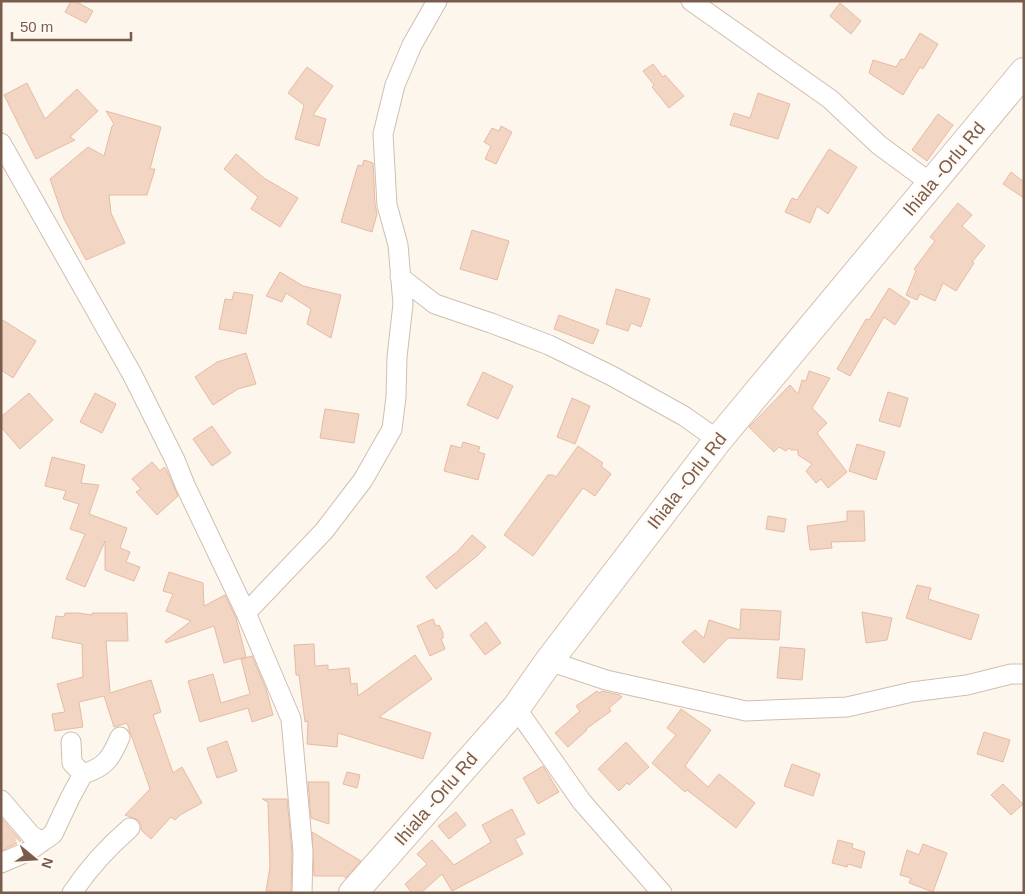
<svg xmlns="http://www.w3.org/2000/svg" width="1025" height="894" font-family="Arial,sans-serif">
  <rect width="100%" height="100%" fill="#fdf6ec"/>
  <path fill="#f3d5c3" stroke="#e6bba3" d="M71,1H75L93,11L86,23L65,12Z
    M840,3L861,21L851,34L830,16Z
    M920,33L938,44L923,69L920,67L903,95L869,73L873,60L896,67L901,59L904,60Z
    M653,64L663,77L665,75L684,96L669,108L652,87L654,85L643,71Z
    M307,67L333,86L313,115L326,119L319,146L295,139L304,105L288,93Z
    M27,83L45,119L77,89L98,111L70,137L75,140L36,159L4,95Z
    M758,93L790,104L778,139L730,125L734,113L750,118Z
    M106,111L161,127L150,169H155L147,195H109L111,213L125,243L86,260L64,219L50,179L88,147L104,156L112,126L114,124Z
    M938,114L953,125L927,161L912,150Z
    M501,126L512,132L496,164L485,159L491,146L484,142L492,128L499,131Z
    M829,149L857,167L828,214L817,206L810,223L785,212L792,198L797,200Z
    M236,154L264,178L298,198L280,227L251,209L258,197L224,169Z
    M364,160L373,163L375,204L377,214L372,232L341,222L358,165L362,166Z
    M1011,172L1024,182V198L1003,184Z
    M958,203L972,215L962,226L985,246L972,262L974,263L956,291L943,283L935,301L920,294L917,300L906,295L916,271L914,269L935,241L930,237Z
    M472,230L509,241L497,280L460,269Z
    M280,272L303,286L341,295L331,338L307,324L311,309L286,293L282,302L266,296Z
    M889,288L910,302L895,325L884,317L850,376L837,369L866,319L869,320Z
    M616,289L650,299L641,327L631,323L628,331L606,324Z
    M234,292L253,295L246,334L219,329L225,299L232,300Z
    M559,315L599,330L593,344L554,329Z
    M1,319L36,341L13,378L1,370Z
    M246,353L256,384L238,389L213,405L195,377L217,362Z
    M809,371L830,378L812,408L827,423L817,433L847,472L828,488L821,479L816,483L806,471L812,464L798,455V450H791L789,448L786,451L779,447L774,452L749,427L790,385L798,394L802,380L806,381Z
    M483,372L513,386L498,419L467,405Z
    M888,392L908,398L900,427L879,421Z
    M29,393L53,420L20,449L1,427V417Z
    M95,393L116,404L102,433L80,422Z
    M572,398L590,406L575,444L557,437Z
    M325,409L359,414L354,443L320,438Z
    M212,426L231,453L212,466L193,439Z
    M463,442L480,447L478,452L485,454L478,480L444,471L451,445L461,448Z
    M857,444L885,452L876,480L849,471Z
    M578,446L603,463L601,466L611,474L595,496L583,488L533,556L504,535L548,475H553L556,477Z
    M52,457L85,465L81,483L99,485L89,514L127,528L120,548L130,552L126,562L140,567L134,581L105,570V541L85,587L66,579L85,534L70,529L79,504L63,499L66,491L45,486Z
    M152,462L160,471L164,467L167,471L178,496L157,515L136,492L141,489L132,479Z
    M847,511H864L865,541L831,542L832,548L810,550L807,526L847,521Z
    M768,516L786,519L784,532L766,529Z
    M472,535L486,547L477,556L436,589L426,577L458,551Z
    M169,572L203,583L204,606L225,595L236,618L246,657L224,663L214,626L166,643L165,641L191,621L166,611L173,594L163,591Z
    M917,585L931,588L928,599L979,615L971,640L906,618Z
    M741,609L781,611L779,640L728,638L704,663L682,642L695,630L704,638L709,620L740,630Z
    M862,612L892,618L887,640L866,643Z
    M65,613H78L92,615V613H127L128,641H106L110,693L151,680L161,712L153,715L173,773L182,767L202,803L180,815L175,820L171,817L151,839L141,830V825L138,820L125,815L150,789L127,723L114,727L104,696L79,702L83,727L55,731L52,714L65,712L57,684L83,677L82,644L52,638L56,616L64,617Z
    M433,619L436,626L439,625L443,633V638L441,639L445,649L430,656L417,626Z
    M486,622L501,643L485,655L470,635Z
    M314,644L315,666L328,665V670L349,668L351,684L357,683L358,696L415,655L432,679L379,717L431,733L423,759L338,733L337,747L307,744L308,721L305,722L299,675H296L294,645Z
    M780,647L805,649L802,680L777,678Z
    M252,656L266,689L273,715L252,722L248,708L200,722L188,681L213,674L221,703L250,694L241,659Z
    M597,691L599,693L602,691L620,695L622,697L609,708L611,711L586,729L587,730L568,747L555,733L580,711L576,706Z
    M681,709L711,730L685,766L708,787L719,774L755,803L736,828L687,790L685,792L652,763L676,735L667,728Z
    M984,732L1010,740L1003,762L977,754Z
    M227,741L237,771L217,778L207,748Z
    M626,742L649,767L629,785L627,783L619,791L598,769Z
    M792,764L820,774L813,796L784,786Z
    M543,766L559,792L538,804L523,778Z
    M347,772L360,775L357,788L343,784Z
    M308,782H329V824L311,818Z
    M1003,784L1023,804L1011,815L991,795Z
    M262,799H287L292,852L291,893L266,891L270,867L268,802Z
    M512,809L525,834L515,839L523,854L452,891L442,874L421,893H412L405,884L427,864L417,854L432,840L454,865L491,842L482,825Z
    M456,812L466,825L449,839L438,826Z
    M1,818L21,841L1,851Z
    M312,832L361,861L346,878L343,876H314Z
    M838,840L853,844L852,848L865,852L861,868L848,864L847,867L832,863Z
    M923,844L947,853L933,892L909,883L911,878L900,875L907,850L919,855Z"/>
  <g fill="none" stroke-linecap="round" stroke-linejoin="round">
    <g stroke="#d1beb0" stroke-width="21">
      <path id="street" d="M691,1L830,99L879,145L932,184
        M1,143L132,374L175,460L185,485L246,613L291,719L303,852L302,893
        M400,277L435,304L491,323L549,345L612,376L684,416L718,440
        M246,613L324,531L363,480L392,429L396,397L397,357L403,304L398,245L387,205L383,134L395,85L412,45L437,1
        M549,661L606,680L746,711L847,707L912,692L967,685L1011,674H1024
        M516,708L582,802L662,893
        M71,742L72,763L83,774
        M1,800L31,835L42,842
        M1,863L29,851L53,834L70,798L83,774C106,767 111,758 120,737
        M72,893C88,869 108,847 130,828"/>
    </g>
    <g stroke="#d6c0b0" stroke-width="30">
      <path id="secondary" d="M353,893L516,708L549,661L718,440L1024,72"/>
    </g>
    <use href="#street" stroke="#fff" stroke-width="19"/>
    <use href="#secondary" stroke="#fff" stroke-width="28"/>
  </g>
  <g text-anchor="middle" stroke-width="4.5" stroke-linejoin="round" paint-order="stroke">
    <g font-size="18" fill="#7a5c4d" stroke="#fffaf3">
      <text transform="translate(944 169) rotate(-50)" y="6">Ihiala -Orlu Rd</text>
      <text transform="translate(687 481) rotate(-52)" y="6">Ihiala -Orlu Rd</text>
      <text transform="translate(436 799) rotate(-49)" y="6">Ihiala -Orlu Rd</text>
    </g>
  </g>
  <rect width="1025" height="894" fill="none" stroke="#7a5c4d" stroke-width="5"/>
  <g transform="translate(35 859) rotate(108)" stroke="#fffaf3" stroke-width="4" paint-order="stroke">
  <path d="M0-4L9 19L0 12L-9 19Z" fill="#7a5c4d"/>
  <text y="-8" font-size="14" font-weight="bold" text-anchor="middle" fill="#7a5c4d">N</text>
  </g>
  <path d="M12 32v8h119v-8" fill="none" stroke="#7a5c4d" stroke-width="2.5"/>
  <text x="20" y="32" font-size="15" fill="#7a5c4d" stroke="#fffaf3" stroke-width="4" paint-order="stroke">50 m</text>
</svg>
